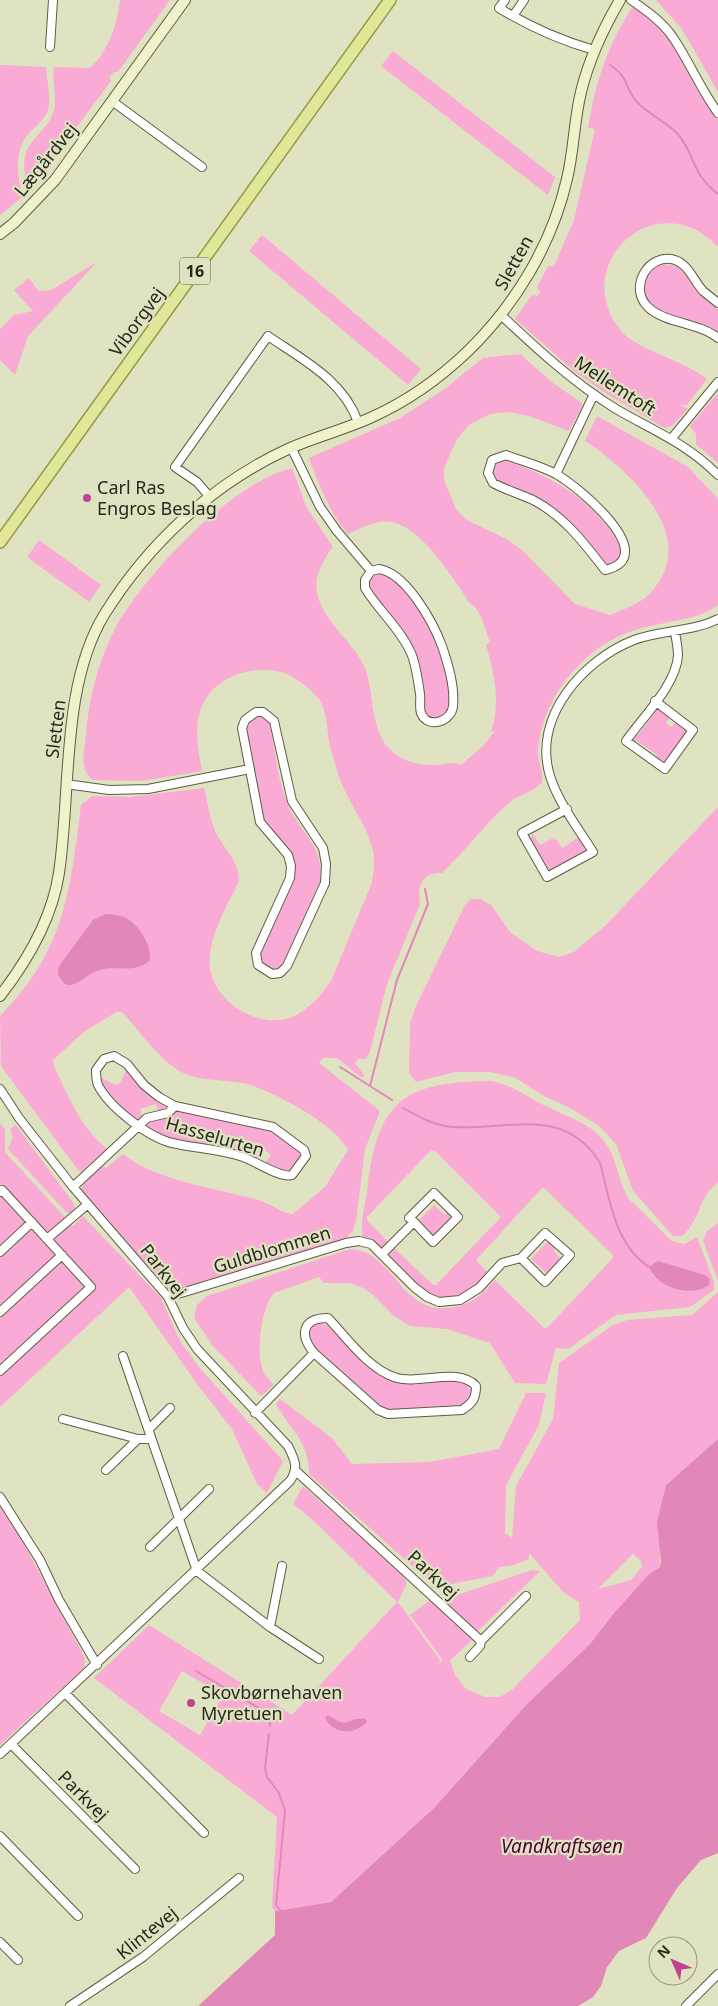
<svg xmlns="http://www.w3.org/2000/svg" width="718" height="2006" font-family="'Noto Sans',sans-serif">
  <rect width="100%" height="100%" fill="#dfe3c1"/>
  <path fill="#faabd5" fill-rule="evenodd" d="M120,0H170L118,72H114L109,77L111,81L30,190C26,186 26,181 25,176C19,138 46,138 54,110C57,97 52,81 54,67L90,68C109,50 117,25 120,0Z
    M656,0H718V92L682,29Z
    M633,6L658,24L672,43L698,91L718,120V247C657,182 567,264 621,331C637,350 683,360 707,379L687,405H681L688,409L672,426L665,428L607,394L574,371L515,319L532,295L538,296L540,292L537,288L548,266H554L574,220L595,129L588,128C596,80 607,47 633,6Z
    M393,51L555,177L548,195L381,66Z
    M0,65L46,67C47,80 51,98 48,110C46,118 37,125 31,131C14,148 16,174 23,196L0,215Z
    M262,235L421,369L408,385L249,251Z
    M97,262L28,336L15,375L0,360V329L14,315L33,311L14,290L29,278L38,291L51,290Z
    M663,264L677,266L718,310V335C710,330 702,325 694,322C675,315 638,310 644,282C646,271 653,267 663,264Z
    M520,354L553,383L583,404L569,431L529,416L508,412L490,414L469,425L457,439L444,468V480L456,509L467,520L508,540L522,550L575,604L610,615C622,610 634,606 645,598C652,593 657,585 661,578C691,527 624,466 585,441L597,416L688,467L718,499V605C698,620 669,621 646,627C621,633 598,645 580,664C556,688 541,717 538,751C538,760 543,772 542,781C540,789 520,795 514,799C487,820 467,850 442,873C422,872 417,886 420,904L387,984L370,1052L366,1059H358L355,1063L364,1075L362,1078L337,1058H323L319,1063L380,1111L365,1149L356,1221L353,1231L347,1237V1240L175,1291H170L80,1191L85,1182L102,1166L106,1168L123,1154C157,1182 219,1188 261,1201C272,1204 281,1213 293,1214L325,1187L348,1150C336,1125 274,1091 247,1084C226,1079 202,1082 183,1073C159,1060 141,1033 123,1013L118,1011L85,1031L53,1060L54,1066C68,1096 80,1127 107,1149L81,1172L78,1170L1,1066L0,1016C65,950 70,892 81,805L92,796L130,797L204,788C208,803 210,821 217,835C226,851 239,861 239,881C227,907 207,938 210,968C215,1003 259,1030 292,1017C307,1011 322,995 331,981L371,885C374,873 375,864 373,851C367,826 351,806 341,782C337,772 334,760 331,750C326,733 329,712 318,698C311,689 293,675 281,672C252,665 216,676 203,704C193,725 198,749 202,771L142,781L93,780C78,769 85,750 86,734C89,697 99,658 117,625C147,572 232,483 292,468L306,506L333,547C323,560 314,576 317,593C323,622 352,640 364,666C376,694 368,731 393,752C405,763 423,766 439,765C448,764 453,761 461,765L483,746L495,731L491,732C501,703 494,673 486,645L490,642C486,632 483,618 477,610C475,606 471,605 469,602C453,578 422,528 392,522C377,519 361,528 348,534C329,512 319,485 309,458L400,418L443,390L483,358ZM105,914C126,915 142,933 150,951L97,971L93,920Z
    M717,394L718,395V463L696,444V434L690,426Z
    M505,460C553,477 596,501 621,548L620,560L611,566L604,564L576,530L496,482L492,468L499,461Z
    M39,540L101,585L89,602L27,557Z
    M376,574C412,573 466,688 445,715C436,719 430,720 425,710L405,637L369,588L368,583Z
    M658,708L670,717L666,723L672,727L676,721L686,729L687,734L666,763L661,764L655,759L657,755L637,741L635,744L633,743L632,736L635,733L638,735L653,715L650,712L652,709Z
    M256,715L266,718L270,723C275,749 277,778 287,802C298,833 325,843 320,881L283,964C275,973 269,970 261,964L260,953L294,867L263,818L245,726L247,721Z
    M718,807V1182C697,1199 700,1222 682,1236H673L633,1191L616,1144L599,1126L572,1109L542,1095L514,1077L490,1072H455L416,1082L409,1073L410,1023L416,1006L465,905L471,899H481L491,905L511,933L537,951L559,957L574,952L605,926Z
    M533,834L540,845L551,839L557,840L562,848L579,837L585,847L584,854L553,872L548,870L530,838Z
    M127,1068L169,1106V1108L158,1112L156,1104L140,1109L143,1118L136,1122C120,1109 106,1095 98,1076L116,1085L120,1083Z
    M490,1081C515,1085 524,1096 546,1106C568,1117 593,1124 607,1145C618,1162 618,1182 629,1199L672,1241L684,1244L697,1237L714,1282V1290L690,1307L616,1315L568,1349L556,1348L546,1384L515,1383L490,1343L447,1329L410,1326L394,1316L373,1295L363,1288L350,1283H324L319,1277L274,1293C261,1308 255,1355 264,1373C266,1377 271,1381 274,1385L261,1396L213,1346L194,1318L197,1305L207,1296L350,1249C394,1250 401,1319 455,1307C472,1304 484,1293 495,1280L544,1328H547L613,1258V1255L544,1188L541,1189L477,1259V1261L488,1273C440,1322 426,1294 388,1255L393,1247L433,1285H436L501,1217L435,1151L431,1150L367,1217V1220L389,1243L384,1248H379L363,1239C359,1224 366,1201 368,1185C378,1100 405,1082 490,1081ZM658,1261L669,1265L685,1291L666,1285L652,1275Z
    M178,1109L268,1129L282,1136L300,1150L301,1159L291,1171L285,1173L265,1163L271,1155L265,1150L257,1159L171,1140L144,1125L148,1120L164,1117Z
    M0,1123L5,1129V1152L73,1226L83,1216L161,1298L180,1341L199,1367L283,1461L267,1493L257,1484L232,1429L197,1384L129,1287L0,1407Z
    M16,1125L72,1201L75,1207L72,1213H67L8,1149L13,1137L10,1129Z
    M434,1205L445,1215L447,1213L450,1216V1220L436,1235L431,1236L427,1232L429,1230L421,1222L418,1224L415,1220L416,1217L419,1220Z
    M718,1223V1281L703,1241L707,1231Z
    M548,1241L556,1248L553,1250L560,1257L554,1266L555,1268L549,1276L531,1259Z
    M718,1292V1439L666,1485L659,1569L649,1574L614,1613L590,1644L527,1704L435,1807L331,1902L275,1911L272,1907L277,1817L94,1678L149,1625L292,1715L397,1602L315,1522L293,1504L303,1486L401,1573L407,1583L398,1602L440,1660L439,1665L442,1659L410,1615L430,1600H434L474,1638L450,1661L455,1675L466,1689L485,1697H500L513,1689L580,1620L579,1602L564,1593L529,1553V1559L514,1565L499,1567L493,1576L436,1587L309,1474C309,1441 291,1431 276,1404L280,1399L332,1438L352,1464L429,1462L499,1449L526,1393H546L539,1425L506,1485L505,1533L512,1538L516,1486L553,1419L559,1363L613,1325L627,1320L692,1315ZM633,1554L641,1561L642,1567L631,1580L598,1589ZM182,1671L223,1695L200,1735L159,1711Z
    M316,1323L327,1325C350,1346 377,1383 411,1384C428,1385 445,1380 462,1380L471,1389V1398L463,1405C435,1408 400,1417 374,1404L311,1346L308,1330Z
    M0,1505L17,1531L85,1658L84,1668L0,1745Z
    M532,1570L540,1571L476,1633L444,1602L448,1598Z"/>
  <path fill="#e188b9" d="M105,914C111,914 118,915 124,917C138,923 152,945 150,960C136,975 114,964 97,971C87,974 75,989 65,984L58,975L59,966L93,920Z
    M658,1261L705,1275L710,1279L709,1285C691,1298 657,1288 649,1267Z
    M718,1439V1853L701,1860L677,1888L646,1938L619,1951L607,1967L601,1986L593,1997L578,2006H198L275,1935V1911L331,1902L435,1807L527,1704L590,1644L614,1613L649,1574L659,1568L661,1562L657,1522L666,1485Z
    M328,1715C352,1731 346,1716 366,1719L367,1722C354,1735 334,1735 325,1718Z"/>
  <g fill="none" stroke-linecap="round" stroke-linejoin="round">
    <path stroke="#e188b9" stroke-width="2" d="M610,65C631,79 623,86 637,102C648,114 665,121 677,133C695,153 691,174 718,194
      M340,1067L392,1100
      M370,1086L397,980L428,904L425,889
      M403,1108C419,1117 435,1126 453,1127C506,1131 564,1104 600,1163C610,1200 615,1245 649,1267
      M196,1671L269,1714L270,1726
      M269,1734L265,1768L267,1777L279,1793L285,1811L276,1905L280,1910"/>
    <g stroke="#5c5e41" stroke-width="10">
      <path id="street" d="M505,0L499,8C530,27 559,40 594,50
        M631,0C647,11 664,23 674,39C690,63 701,90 718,113
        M513,16L524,0
        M50,47L53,0
        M112,101L202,167
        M718,303C713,299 708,295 703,291C694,281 688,264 675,260C648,252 628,288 648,307C666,324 698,322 718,338
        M501,315C537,349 574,383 616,409C654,431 686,443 718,475
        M672,438L718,382
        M291,447L320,507L337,531L371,571
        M506,455C522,461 541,466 556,474C579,487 663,557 605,570C584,543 564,516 533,500C520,494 506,490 493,483L488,473L492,460Z
        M556,474L594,394
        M209,496L197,482L175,467L268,336C303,360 343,380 358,422
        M379,569C406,573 433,622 442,646C448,664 455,686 453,706C452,721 428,730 421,713C419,707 421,699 420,694C418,681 416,664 411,653C400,628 378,610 365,588V580L371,571Z
        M655,701L693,730L665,769L626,741C642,718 677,684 678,655C678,648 676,639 675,632
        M256,712H263L274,721L292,801L323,848L326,864L325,883L287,966L280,973L272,974L258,965L256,953L290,878L291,866L288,855L260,822L242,728L245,720Z
        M66,784L109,790L148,789L250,769
        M567,809L522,833L547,877L593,852C578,828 558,802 550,776C532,717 583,660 634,640C660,630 692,632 718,619
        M114,1056L127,1064L144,1085L159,1097L175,1106L273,1127L304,1150L306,1156L292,1175C281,1179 254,1160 240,1156C218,1149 194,1148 172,1143C148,1137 109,1107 98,1085C96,1080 96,1074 96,1070L104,1059Z
        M0,1089L19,1118L73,1187L168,1297L183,1328L197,1349L288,1446C295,1460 299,1468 290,1481L0,1754
        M73,1187L147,1118L168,1113L175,1106
        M0,1192L2,1190L91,1287L0,1371
        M47,1239L88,1204
        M0,1252L32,1222
        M382,1254L414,1222L433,1242L458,1217L434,1193L409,1218L414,1222
        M168,1297L346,1243L359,1241L371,1244L414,1287L427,1297L439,1302L460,1300L479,1288L502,1263L521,1258L545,1282L570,1255L545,1233L521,1258
        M0,1312L62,1255
        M123,1356L197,1571L270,1627L319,1659
        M255,1413L314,1353C299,1335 302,1318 328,1318C347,1338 368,1368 394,1377C419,1386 458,1366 476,1386C476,1398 473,1403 462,1410L388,1414L378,1410L314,1353
        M63,1419L138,1439H151
        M149,1429L170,1408
        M106,1470L138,1439
        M297,1472L481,1641
        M0,1497L40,1560L59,1600L97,1665
        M150,1547L209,1489
        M270,1627L282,1566
        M470,1657L480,1646L481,1641L526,1596
        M66,1694L204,1833
        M11,1744L135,1869
        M0,1836L78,1916
        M0,1942L18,1960
        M70,2006L143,1957L239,1878
        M686,2006L718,1974"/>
    </g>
    <g stroke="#5c5e41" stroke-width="12">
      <path id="secondary" d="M0,234L14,223L55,180L185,0
        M0,996C28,960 52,919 59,873C71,792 61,686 104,615C148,544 212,484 288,449C315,437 343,430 370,418C406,402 440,378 468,351C516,304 552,244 567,179C574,150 574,120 581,92C589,59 603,29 620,0"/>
    </g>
    <g stroke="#949940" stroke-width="14">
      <path id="primary" d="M0,542L390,0"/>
    </g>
    <use href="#street" stroke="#fff" stroke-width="8"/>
    <use href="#secondary" stroke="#f0f2cb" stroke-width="10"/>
    <use href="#primary" stroke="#e2e698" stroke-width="11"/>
  </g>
  <g fill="#c04290" stroke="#dfe3c1" stroke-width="2">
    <circle cx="87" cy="498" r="5"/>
    <circle cx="191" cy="1703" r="5"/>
  </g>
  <g text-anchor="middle" stroke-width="4.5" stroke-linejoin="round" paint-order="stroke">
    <rect fill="#dfe3c1" stroke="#5f614e" stroke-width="1" x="180" y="257.5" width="30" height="27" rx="4"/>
    <g font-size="16" font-weight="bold" fill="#28291c">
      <text x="195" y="277">16</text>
    </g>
    <g font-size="18" fill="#28291c" stroke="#dfe3c1">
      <text transform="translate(46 160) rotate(-51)" y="6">Lægårdvej</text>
      <text transform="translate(514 263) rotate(-61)" y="6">Sletten</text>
      <text transform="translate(137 322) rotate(-54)" y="6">Viborgvej</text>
      <text transform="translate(615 386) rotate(33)" y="6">Mellemtoft</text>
      <text transform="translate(56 729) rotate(-83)" y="6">Sletten</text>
      <text transform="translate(215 1137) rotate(16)" y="6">Hasselurten</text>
      <text transform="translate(272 1250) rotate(-17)" y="6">Guldblommen</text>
      <text transform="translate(163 1271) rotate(52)" y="6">Parkvej</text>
      <text transform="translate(433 1575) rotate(43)" y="6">Parkvej</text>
      <text transform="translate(83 1796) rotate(45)" y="6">Parkvej</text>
      <text transform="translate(147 1933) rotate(-39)" y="6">Klintevej</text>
    </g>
    <g font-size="18" fill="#28291c" stroke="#dfe3c1" text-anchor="start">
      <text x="97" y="494">Carl Ras<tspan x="97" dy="21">Engros Beslag</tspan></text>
      <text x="201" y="1699">Skovbørnehaven<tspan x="201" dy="21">Myretuen</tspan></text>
    </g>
    <g font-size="19" font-style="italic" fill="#510038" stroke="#dfe3c1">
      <text x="562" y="1853">Vandkraftsøen</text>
    </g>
  </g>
  <g transform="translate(673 1961) rotate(315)"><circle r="24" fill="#dfe3c1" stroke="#96997f"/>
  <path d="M0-4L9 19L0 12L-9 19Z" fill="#c04290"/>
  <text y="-8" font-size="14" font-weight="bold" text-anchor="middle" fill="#28291c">N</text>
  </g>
</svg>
